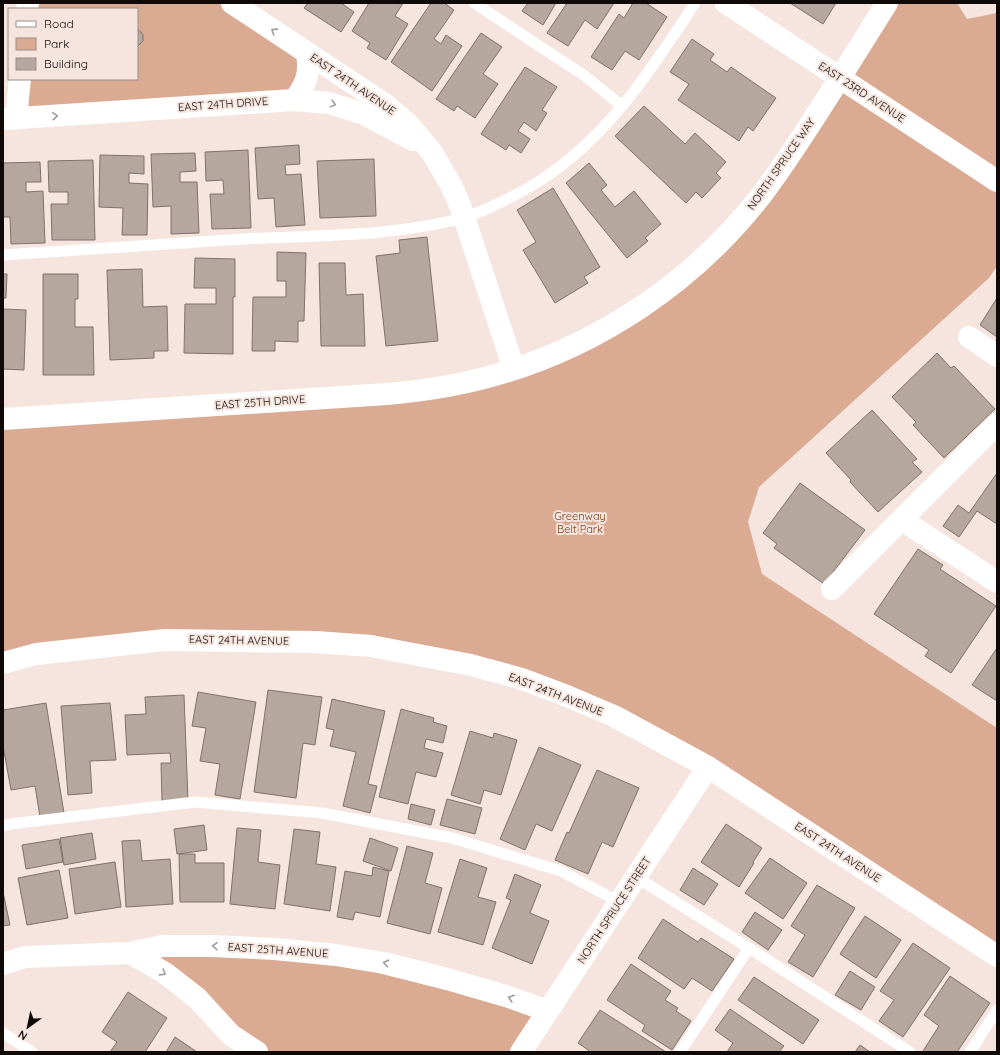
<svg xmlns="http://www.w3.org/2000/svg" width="1000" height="1055" font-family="Quicksand,sans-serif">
  <rect width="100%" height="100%" fill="#f5e5de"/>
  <path fill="#dbaa92" d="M28,3H232L307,53L303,89L16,118L20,79H137V9H27Z
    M887,3H957L967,19L997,13V266L989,278L759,487L748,522L762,574L997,728V957L609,714L443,660L201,640L3,662V417L254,403L514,369L593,336L710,251Z
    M275,949L548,1011L521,1052H257L130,953Z"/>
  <path fill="#b5a69e" stroke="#7f716b" d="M308,3H341L354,12L341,32L304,8Z
    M369,3H403L395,16L408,24L386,60L367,48L370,43L352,31Z
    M431,3H444L454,10L434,39L441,44L446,35L462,46L432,91L391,62Z
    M528,3H556L543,25L522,11Z
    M567,3H614L597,29L585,20L568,46L547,33Z
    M633,3H646L667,17L639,60L625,51L612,70L591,57L619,14L624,18Z
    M790,3H836L823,24Z
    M137,29L141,32L143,35V41L137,47Z
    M481,33L502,47L483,74L498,84L475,118L457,106L454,111L436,99Z
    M692,39L714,54L710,60L727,72L731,67L776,98L753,131L748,127L739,141L678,100L689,84L670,72Z
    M525,67L557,87L542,110L547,113L536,131L524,122L518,131L530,139L521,153L509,145L506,150L481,134Z
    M644,106L685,144L695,133L726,162L716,173L721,178L702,198L696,192L686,203L615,136Z
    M299,145L300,164L285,165L286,175L301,174L305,225L276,227L274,198L258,199L255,148Z
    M248,150L251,228L212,229L210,194H224L223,180L206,181L205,152Z
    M195,153L196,171L180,172V182H197L199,233L171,234V206L153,207L151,154Z
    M100,155L144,156V174L129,173V183L148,184L147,235H122L123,208L99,207Z
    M374,159L376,216L320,218L317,161Z
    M93,160L95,240H52L51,204H68V192H49L48,161Z
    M40,162L41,182H26V192L43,191L45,243L11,244L10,217H3V163Z
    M589,163L607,185L601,190L615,207L634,191L661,224L645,238L648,241L627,258L566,183Z
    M553,188L600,267L584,277L588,283L555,303L523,250L536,242L517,210Z
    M427,237L438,341L386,346L376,256L400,253L399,240Z
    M277,252L306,253L304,321H298V342L275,341V351H252L253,297H286V281H277Z
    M195,258L235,259V297H233V354L184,353L185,304H216V288H194Z
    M319,263H345L346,295L363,294L365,346H321Z
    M142,269L143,307L167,306L168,351H154V358L110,360L107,270Z
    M3,274H7L6,298H3Z
    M43,274H78V299H75V327H93L94,375H43Z
    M997,298V337L980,325Z
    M3,309L26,310L24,370L3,369Z
    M937,353L951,368L954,366L995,409L944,458L913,425L916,422L892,397Z
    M872,410L917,459L912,462L922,472L878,512L850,482L851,480L826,453Z
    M997,473V524L977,511L959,537L943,526L958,505L969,513Z
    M800,483L865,530L824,584L774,548L777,544L763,533Z
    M918,549L943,565L940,569L996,606L951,673L925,656L929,650L874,614Z
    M997,648V701L972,685Z
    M268,690L322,697L315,745L303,743L296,798L254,792Z
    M198,692L256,702L240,799L215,795L220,764L200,761L206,728L192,726Z
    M184,695L188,801L162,802L161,763H171L170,753L127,755L125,715L146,714L145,697Z
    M332,699L385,711L368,784L377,786L370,813L343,806L356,752L330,746L334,730L326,728Z
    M46,703L64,813L40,817L35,786L11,790L3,746V710Z
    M110,703L116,760L90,761L92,793L68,795L61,706Z
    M401,709L434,718L433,722L447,726L443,743L426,739L424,748L443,753L436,777L416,772L408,804L379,797Z
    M470,731L493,738L494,733L517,740L501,795L484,790L480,804L451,795Z
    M539,747L581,765L552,831L536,824L525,850L500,839Z
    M597,770L639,788L613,847L602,842L588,874L555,860L567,832L569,833Z
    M447,799L482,808L475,834L440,825Z
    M411,804L435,810L431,825L408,819Z
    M726,824L762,848L753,862L754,863L739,887L701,862Z
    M204,825L207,850L177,854L174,829Z
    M237,828L261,830L258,862L280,865L275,909L230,904Z
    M294,829L320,832L316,864L336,867L330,911L284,904Z
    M92,833L96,859L64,865L60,838Z
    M370,838L398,848L391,871L363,861Z
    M59,839L63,862L26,869L22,845Z
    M140,840L142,861L170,859L173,904L126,907L122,841Z
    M407,846L433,853L425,883L442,888L430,934L387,923Z
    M179,854H195V863H224V902H180Z
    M770,858L807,883L783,919L745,893Z
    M460,859L487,868L478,897L496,902L483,945L438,932Z
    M115,862L121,907L75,914L69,869Z
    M373,867L389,871L380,917L355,912L353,920L337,917L345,871L372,876Z
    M693,868L718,884L704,905L680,890Z
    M59,870L68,918L27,925L18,878Z
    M515,874L541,885L530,913L549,921L532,964L492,948L511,900L506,898Z
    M817,885L855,908L813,977L788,962L805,935L791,926Z
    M3,892L10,925L3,926Z
    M755,912L782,930L768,950L742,932Z
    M865,916L901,940L876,978L840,954Z
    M663,919L698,942L701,938L734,959L712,991L692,978L684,989L638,958Z
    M913,943L950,968L903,1037L879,1021L894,1000L880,991Z
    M631,964L671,991L665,1000L678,1008L676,1011L691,1021L672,1050L642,1031L645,1025L607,1000Z
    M850,971L875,987L861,1010L835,995Z
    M950,976L990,1003L957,1052H924L923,1051L939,1026L924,1015Z
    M754,977L819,1020L803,1044L738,1000Z
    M128,992L167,1018L145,1052H110L117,1042L102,1032Z
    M730,1009L784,1046L779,1052H727L733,1043L715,1030Z
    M600,1010L666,1052H591L578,1043Z
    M175,1037L197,1052H166Z
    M860,1045L870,1052H855Z"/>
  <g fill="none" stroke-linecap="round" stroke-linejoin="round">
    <path stroke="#fff" stroke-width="11" d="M474,3L585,76L622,106
      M3,255C83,250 163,244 243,239C316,235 391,237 463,218C485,211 521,193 541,180C608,137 652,69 695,3
      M3,826L11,824L195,802L322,813L452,838L561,871L619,902
      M636,877L749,948L910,1052
      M3,1033L32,1052
      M680,1052L749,948
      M970,1052L997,1010"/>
    <path stroke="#fff" stroke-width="22" d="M232,3L386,105L408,124L431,151L451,185L461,208L514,369
      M27,9L28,3
      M840,78L887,3
      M294,100C307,84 310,73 307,53
      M16,118L20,79
      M3,119L294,100L329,103L364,114L413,140
      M969,337L997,356
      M902,520L997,582
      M832,589L997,424
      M3,663L36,654L165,640L316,642L371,646L471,665L522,679L567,696L614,716L708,767L997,956
      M130,953L165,973L197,998L231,1035L257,1052
      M3,964L25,957L130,953L163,946H212L275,949L336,955L384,963L447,979L509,997L548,1011
      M521,1052L708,767"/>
    <path stroke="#fff" stroke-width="22" d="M726,3L997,181
      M3,419L387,394C422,391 455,386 488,377C596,348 695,282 763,193C791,156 815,116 840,78"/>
  </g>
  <defs><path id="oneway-chevron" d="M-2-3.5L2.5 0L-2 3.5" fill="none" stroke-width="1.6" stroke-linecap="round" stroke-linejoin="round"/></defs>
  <g stroke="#9f9d9c">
    <use href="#oneway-chevron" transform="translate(274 31) rotate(-147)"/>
    <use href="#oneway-chevron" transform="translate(333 104) rotate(15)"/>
    <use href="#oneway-chevron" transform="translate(55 116) rotate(-4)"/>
    <use href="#oneway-chevron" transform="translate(215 946) rotate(-178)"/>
    <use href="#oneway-chevron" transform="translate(386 963) rotate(-168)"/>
    <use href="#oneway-chevron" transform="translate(163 973) rotate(32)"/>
    <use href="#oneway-chevron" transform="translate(511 998) rotate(-162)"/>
  </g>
  <g text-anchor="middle" stroke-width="4" stroke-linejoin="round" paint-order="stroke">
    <g font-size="11" fill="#0f0a08" stroke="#f5e5de">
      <text transform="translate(353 84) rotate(34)" y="4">EAST 24TH AVENUE</text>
      <text transform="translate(862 92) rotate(33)" y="4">EAST 23RD AVENUE</text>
      <text transform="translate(223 104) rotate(-4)" y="4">EAST 24TH DRIVE</text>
      <text transform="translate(781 164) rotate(-55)" y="4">NORTH SPRUCE WAY</text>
      <text transform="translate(260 402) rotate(-4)" y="4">EAST 25TH DRIVE</text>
      <text transform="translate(239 640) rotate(1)" y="4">EAST 24TH AVENUE</text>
      <text transform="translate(556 694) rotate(21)" y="4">EAST 24TH AVENUE</text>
      <text transform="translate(838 852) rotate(33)" y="4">EAST 24TH AVENUE</text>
      <text transform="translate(614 910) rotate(-57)" y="4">NORTH SPRUCE STREET</text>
      <text transform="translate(278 950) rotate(4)" y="4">EAST 25TH AVENUE</text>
    </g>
    <g font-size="11" fill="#7f3c13" stroke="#f5e5de">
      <text x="580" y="520">Greenway<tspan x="580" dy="13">Belt Park</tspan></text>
    </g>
  </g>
  <rect width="1000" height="1055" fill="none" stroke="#0f0a08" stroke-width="8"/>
  <rect x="8" y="8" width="130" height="72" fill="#f5e5de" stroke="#998d88"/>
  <rect x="16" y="21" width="20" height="6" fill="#ffffff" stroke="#998d88"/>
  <text x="44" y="28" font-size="12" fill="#0f0a08">Road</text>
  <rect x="16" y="38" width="20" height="12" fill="#dbaa92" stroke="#998d88"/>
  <text x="44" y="48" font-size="12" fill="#0f0a08">Park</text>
  <rect x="16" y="58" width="20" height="12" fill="#b5a69e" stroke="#998d88"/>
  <text x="44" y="68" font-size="12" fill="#0f0a08">Building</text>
  <g transform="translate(28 1027) rotate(213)" stroke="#f5e5de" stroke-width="3" paint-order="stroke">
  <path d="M0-3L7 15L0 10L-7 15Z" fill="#0f0a08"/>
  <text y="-6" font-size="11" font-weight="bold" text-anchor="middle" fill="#0f0a08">N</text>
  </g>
</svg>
